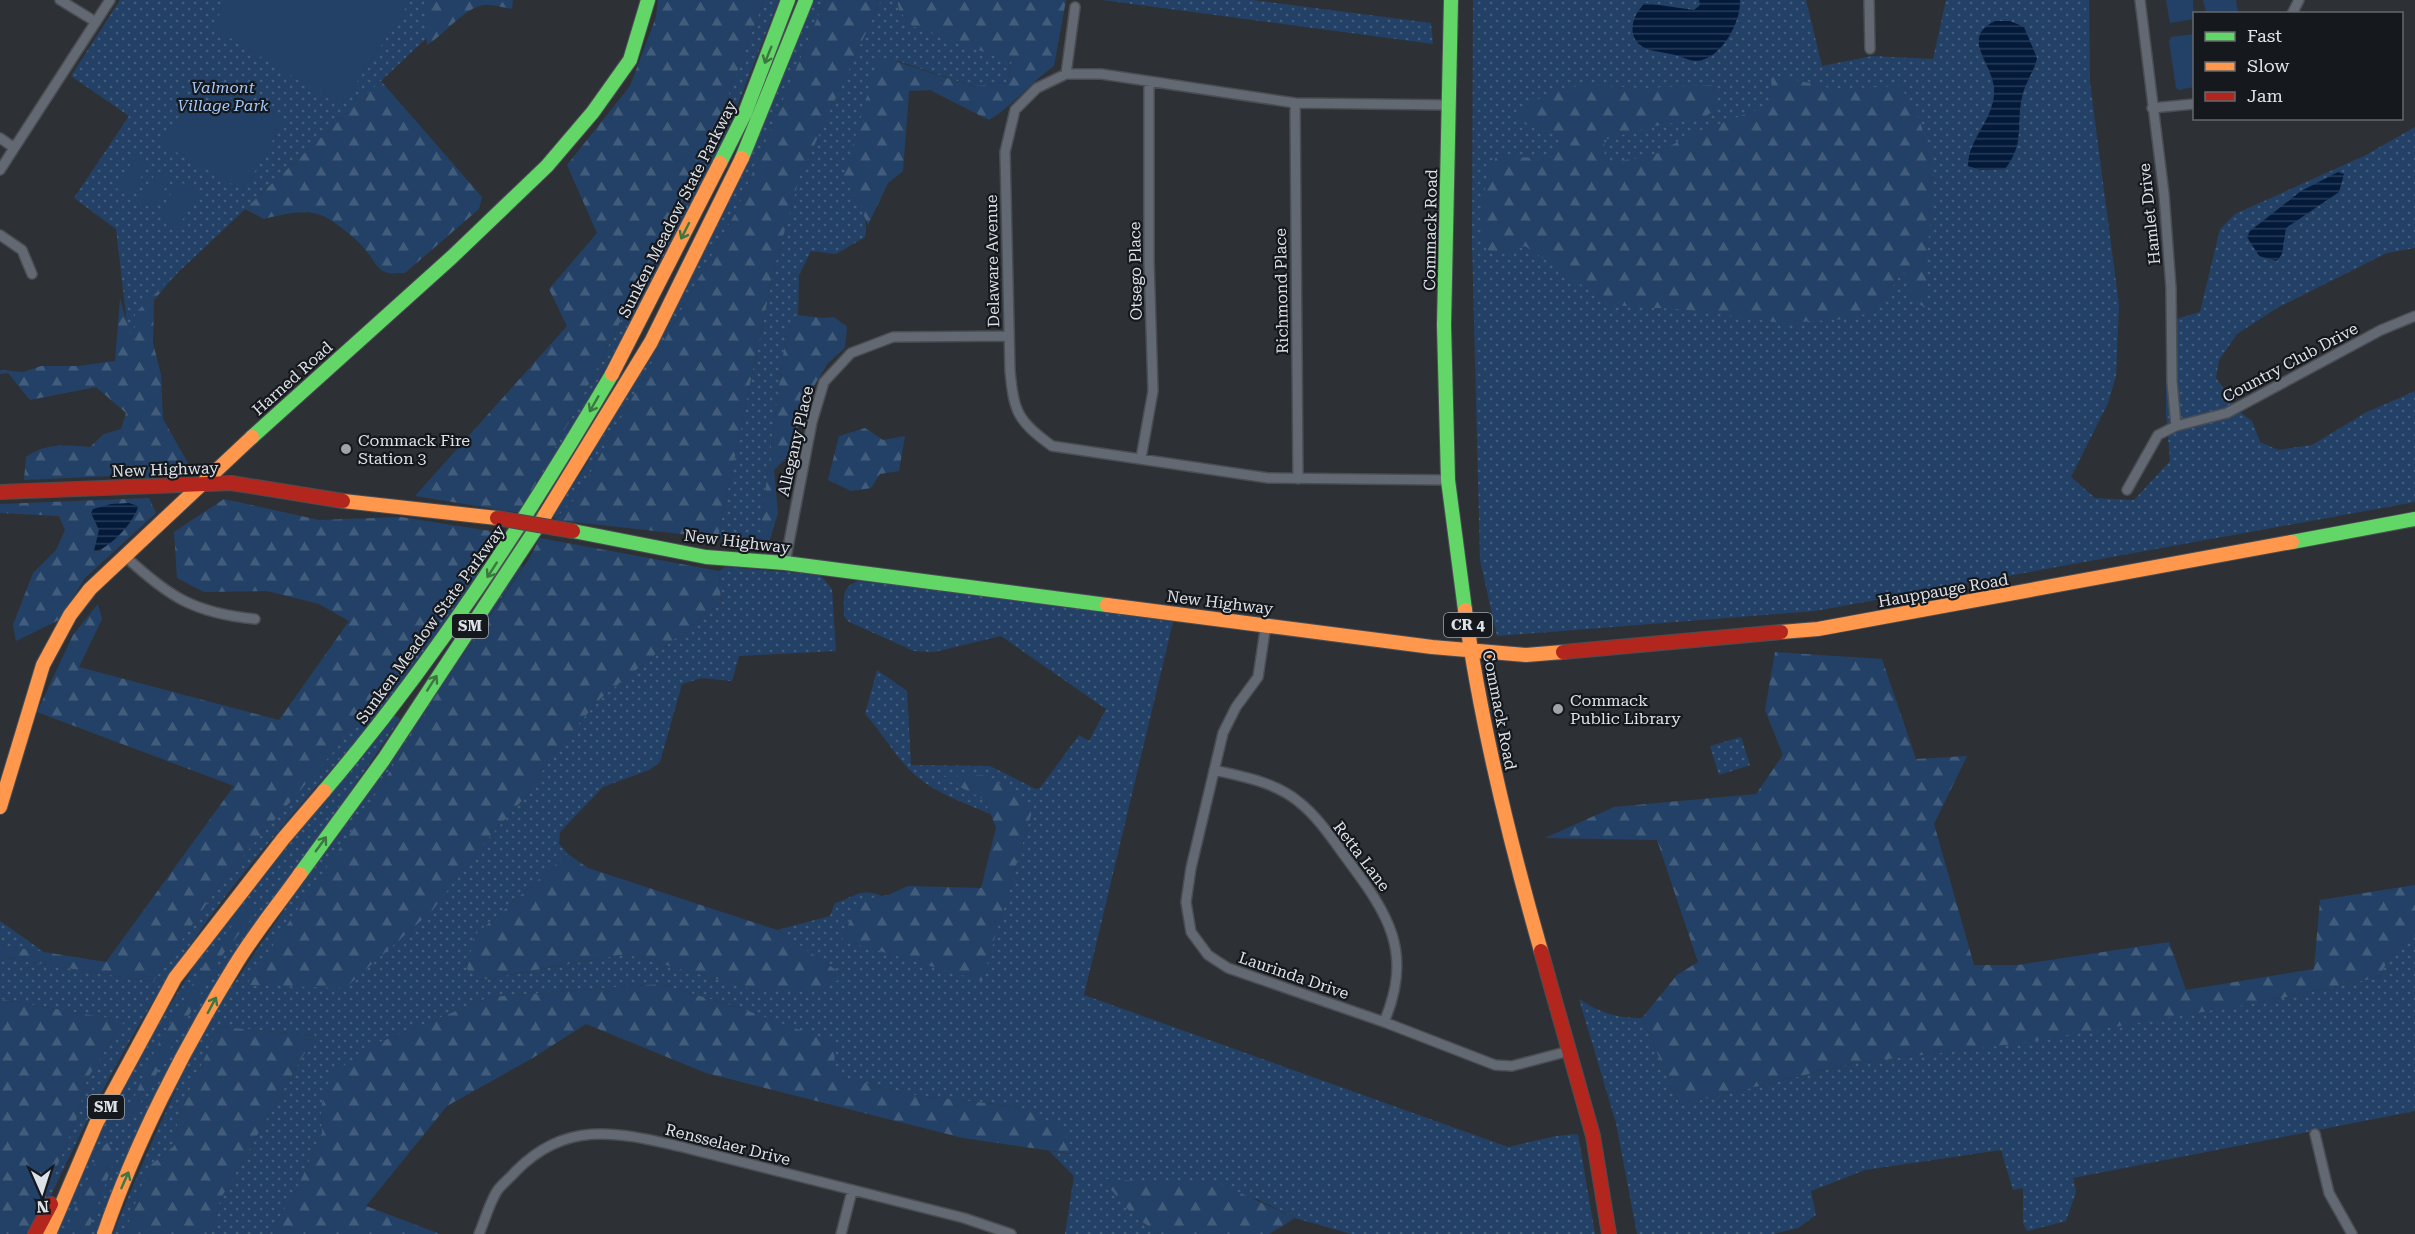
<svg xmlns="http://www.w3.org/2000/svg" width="2415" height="1234" font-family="'Roboto Serif',serif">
  <defs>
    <pattern id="green-dots" width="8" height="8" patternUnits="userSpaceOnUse" patternTransform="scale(1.5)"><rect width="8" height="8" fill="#234166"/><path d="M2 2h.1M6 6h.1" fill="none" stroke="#425c7c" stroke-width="1.8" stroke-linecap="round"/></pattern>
    <pattern id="forest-firs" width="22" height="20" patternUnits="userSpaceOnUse" patternTransform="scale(1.5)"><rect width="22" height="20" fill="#234166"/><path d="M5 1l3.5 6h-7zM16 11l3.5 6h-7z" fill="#425c7c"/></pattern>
    <pattern id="water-rules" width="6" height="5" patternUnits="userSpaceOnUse" patternTransform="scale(1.5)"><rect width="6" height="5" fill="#041a3b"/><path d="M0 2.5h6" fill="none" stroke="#283b57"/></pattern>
  </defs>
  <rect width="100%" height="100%" fill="#2d3136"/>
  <path fill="url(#green-dots)" d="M120,0H467L135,313L154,478L145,479L116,229L74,198L129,116L71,76Z
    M764,0H779L726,134L656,278L524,513H520L597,369L677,205L725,104Z
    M813,0H825L737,210L577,497L556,518L551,517L587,464Z
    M881,0H897L899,10L912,26L1012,61L1007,83L972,86L898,61L843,178C855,195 870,216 865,237L836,254L811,251L799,275L798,315L786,333L761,523V546L718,538L774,269L800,175Z
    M1102,0H1253L1431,23L1433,44Z
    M1473,0H1806L1822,66L1872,56L1933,59L1946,0H2089L2090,83L2119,305L2116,376L2108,403L2071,477L2095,498L2134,500L2170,461L2166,413V322L2200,312L2220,229L2235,214L2364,156L2415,127V248L2387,253L2277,308L2237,334L2219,360L2216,378L2241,413L2252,421L2260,442L2278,450L2312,445L2365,413L2415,391V502L1815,611L1497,636L1480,560L1472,242Z
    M510,534C474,584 441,638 402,686C334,769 259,847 197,935C134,1023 86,1119 41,1217L30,1234H25L39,1211L76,1120L87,1079L124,1021L0,999V957L153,982L225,877L501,539Z
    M524,565L441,687L368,807L247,985L483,844L527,795L555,751L601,698L721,602L719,571L726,567L820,575L832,589L836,651L739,656L732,681L702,678L682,684L660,762L649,770L603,787L560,832L559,844L568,854L474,936L481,980L626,954L760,991L839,972L777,930L830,916L835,903C855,897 860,887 882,896C856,901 850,917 843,940L982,980L1032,812L985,800L990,814C965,803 932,792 912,772C894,755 882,732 865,714L877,670L907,691L911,765L990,766L1036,789L1040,788L1079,735L1089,741L1106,709L1001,636L934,652L914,651L849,622L844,616C844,593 841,585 865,579L1173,622L1084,995L1508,1147L1556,1136L1578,1134L1595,1234H1351L1295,1218L1257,1199L1103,1179L1133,1215L1159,1234H1065L1074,1176L1049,1151L1073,1154L1020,1107L907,1094L834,1075L740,1008L660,984L490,997L378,1043L321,1107L322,1133L294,1195L268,1234H211L220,1200L315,1035L219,1027L179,1113L174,1146L148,1167L125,1234H113C145,1155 179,1079 220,1004L515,571Z
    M393,714L400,719L291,878L97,1234H56L96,1139L143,1049L200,956Z
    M1741,737L1750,765L1719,775L1710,746Z
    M0,921L44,952L0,945Z
    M2415,935V1111L2073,1178L2076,1192L2066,1221L2027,1231L2023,1223V1188L2013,1190L2001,1150L1865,1170L1811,1191L1816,1215L1798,1228L1773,1234H1637L1616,1123L1579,999C1601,1013 1616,1018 1642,1018L1680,1105L1855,1063L1978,1048L2273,1000L2380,977L2391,953Z"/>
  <path fill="url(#forest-firs)" fill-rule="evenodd" d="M424,0H513L512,9C504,8 492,4 484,5C465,7 444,35 427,45Z
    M658,0H764L725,104L677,205L597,369L520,513L415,496L567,326L549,289L597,233L567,165L630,86L656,17Z
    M825,0H881L800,176L774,269L718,538L555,520L577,497L737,210Z
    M897,0H1066L1054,66C1031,82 1013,106 989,120L930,90L909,91L903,171L888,183L868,225L854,194L843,178L879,56L972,86L1007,83L1012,62L912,26L899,10Z
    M1771,74L1834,89L1900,86L1916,111L1933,160L1934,194L1926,259L1927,309L1912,299L1903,269L1891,290L1873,312L1847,319L1782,323L1690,310L1611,305L1525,246L1502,254L1487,250L1479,226L1487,176L1496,157L1552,158L1561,143L1551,133L1510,119L1535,101L1558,89L1585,85L1644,88L1713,85L1720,107L1703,118L1655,126L1604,140L1605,163L1652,156L1692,134L1772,104Z
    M381,81L482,197L479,209L406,272C376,278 379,264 362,246C354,237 340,226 329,219C310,207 285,214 264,219L245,209Z
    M176,274L154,300L153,343L161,375L163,419L188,463L178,473L24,480L26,457C46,443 66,445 90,447L104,434L121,429L126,413L96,387L30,400L8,373L0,374V370L23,372L41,366H79L115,361L120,299L134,346L135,313Z
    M798,315L823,318L834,317L847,327L845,348L828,363L809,394L789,455L774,470L778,513L769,543L761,546V523L786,333Z
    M865,428L883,440L905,436L899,471L880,474L871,488L851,491L828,480L839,436Z
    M149,498L156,513L85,578L59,620L16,641L13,625L33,573L56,550L65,530L59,516L0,513V504ZM91,513L131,522L100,551H94L99,530Z
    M224,499L319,520L401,517L510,534L501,539L375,704L225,877L153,982L0,957V945L106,962L234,786L37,712L73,635L98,604L102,619L79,667L279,720L349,621L319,604L267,591L204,592L177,578L174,532Z
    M540,538L719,571L721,602L601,698L555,751L527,795L483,844L432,911L345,988L246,985L368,807L441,687L529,559Z
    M1775,652L1882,659L1916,759L1967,756L1934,824L1974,965H2018L2169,942L2186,990L2314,969L2320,900L2415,885V935L2391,953L2380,977L2273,1000L2014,1044L1855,1063L1680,1105L1642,1018L1677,975L1698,962L1657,840L1545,838L1614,807L1756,794L1783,755L1765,710Z
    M982,775L1005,786L1032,812L982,981L842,940L853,913L867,899L888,895L908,886L981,888L996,828L985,800L941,777Z
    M568,854L588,868L777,930L839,972L840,979L825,988L760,991L626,954L480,980L467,969L474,936Z
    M263,904L223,954L134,1114H127L155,1050L203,966L244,909Z
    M660,984L740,1008L835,1043L834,1075L907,1094L1020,1107L1062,1128L1074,1154L963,1138L706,1073L586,1024L531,1059L447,1106L366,1206L440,1234H268L294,1195L322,1133L321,1107L331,1074L378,1043L490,997Z
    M0,999L124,1021L87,1079L76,1120L39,1211L25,1234H0Z
    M219,1027L315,1035L220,1200L211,1234H125L148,1167L174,1146L179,1113Z
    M108,1142L117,1153L87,1234H64L101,1148Z
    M1102,1179L1221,1184L1295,1218L1269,1234H1159L1133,1215Z"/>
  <path fill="#234166" d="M230,0H411L346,99L332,101L211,26Z
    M2166,0H2193L2194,19L2170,23Z
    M2203,0H2236L2238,12L2206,13Z
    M2194,34V87L2179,90L2176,88L2169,41L2171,37Z
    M222,95L285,119L246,187H237L157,141L187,108Z
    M135,157L148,165L130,196L116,188Z
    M157,171L171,179L152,209L139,201Z
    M179,181L199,193L178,227L158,215Z"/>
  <path fill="url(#water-rules)" d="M1699,0H1740C1741,21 1724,54 1702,60C1692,63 1684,57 1675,55C1665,52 1652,52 1643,47C1625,36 1633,14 1645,3L1694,10L1700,5Z
    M1995,21H2010L2024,27L2037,58C2034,72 2025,83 2022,97C2016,126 2025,144 2005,169L1980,170L1968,166C1968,137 1996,119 1994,88C1992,62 1960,38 1995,21Z
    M2338,172L2344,174L2339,192L2286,228L2282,254L2277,261L2259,256L2247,237L2250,231L2301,191Z
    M129,503L138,506C136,520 109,550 94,551L99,530L91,513L93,509L111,504Z"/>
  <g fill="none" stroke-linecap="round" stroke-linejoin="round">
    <g stroke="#4a4d52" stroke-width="12">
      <path id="street" d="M60,0L96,22
        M1869,0L1870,49
        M2140,0L2164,194L2171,288L2172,382L2176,426
        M2292,14L2299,0
        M1066,74L1075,7
        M1295,103L1298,479
        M2152,108L2194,104
        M0,138L13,147
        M0,170L110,0
        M0,235L22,250L32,274
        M1141,458L1153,391L1149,262V82
        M1448,480L1268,478L1052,446C1018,421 1014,413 1010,371L1005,152L1015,110L1037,88L1066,74H1101L1295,103L1449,105
        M2127,490L2158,435L2176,426L2227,413L2381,330L2415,316
        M125,556C169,597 194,613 255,619
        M785,563L812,422L824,382L851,353L893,337L1009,336
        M1266,624L1258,677L1236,707L1223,733L1191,868L1186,902L1191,932L1208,955L1228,968L1384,1022L1495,1065L1512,1066L1569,1051
        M1214,770C1244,777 1275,782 1299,802C1318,817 1333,840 1347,859C1388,914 1414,952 1384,1022
        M2315,1134L2329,1193L2352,1234
        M479,1234C485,1220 489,1204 497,1191C502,1184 510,1178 516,1171C566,1120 616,1132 678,1146L964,1218L1011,1234
        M841,1234L852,1191"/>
    </g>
    <g stroke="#4a4d52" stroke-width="16">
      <path id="fast" d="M1451,0L1444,325L1448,480L1465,610
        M742,158L806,0
        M720,163L745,113L788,0
        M252,437L452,257L547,166L593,112L630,60L648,0
        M573,531L706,557L785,563L1107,605
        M2292,542L2415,519
        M324,791C434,662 526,520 612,374
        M300,874L384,759L545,515"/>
    </g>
    <g stroke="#4a4d52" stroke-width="16">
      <path id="slow" d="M612,374L720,163
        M343,501L497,518
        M545,515L651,342L742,158
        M1107,605L1432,647L1526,655L1563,652
        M1465,610C1481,726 1509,839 1541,951
        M1781,632L1818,629L2292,542
        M0,807L43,665L70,615L90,589L252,437
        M49,1234L96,1124L175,978L283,839L324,791
        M104,1234C135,1144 184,1048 234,967C253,935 278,905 300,874"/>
    </g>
    <g stroke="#4a4d52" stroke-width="16">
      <path id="jam" d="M0,492L231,483L343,501
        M1563,652L1781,632
        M1541,951L1593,1136L1609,1234
        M35,1234L51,1204"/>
    </g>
    <use href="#street" stroke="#636972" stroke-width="9"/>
    <use href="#fast" stroke="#63d668" stroke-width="14"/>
    <use href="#slow" stroke="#ff974d" stroke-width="14"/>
    <use href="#jam" stroke="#b3261e" stroke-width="14"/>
    <g stroke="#4a4d52" stroke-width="16" stroke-linecap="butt">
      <path id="jam-bridge" d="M497,518L573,531"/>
    </g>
    <use href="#jam-bridge" stroke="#b3261e" stroke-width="14"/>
  </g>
  <defs><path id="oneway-shaft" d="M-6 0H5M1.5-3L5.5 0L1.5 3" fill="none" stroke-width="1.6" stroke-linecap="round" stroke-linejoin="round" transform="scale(1.5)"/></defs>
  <g stroke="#3c7742">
    <use href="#oneway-shaft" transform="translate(768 55) rotate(112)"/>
    <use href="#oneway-shaft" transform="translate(685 231) rotate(117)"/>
    <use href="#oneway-shaft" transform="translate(594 404) rotate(120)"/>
    <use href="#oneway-shaft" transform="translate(492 570) rotate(123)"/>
    <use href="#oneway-shaft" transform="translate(432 683) rotate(-57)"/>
    <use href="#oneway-shaft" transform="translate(321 844) rotate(-54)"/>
    <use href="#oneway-shaft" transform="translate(212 1005) rotate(-62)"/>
    <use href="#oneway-shaft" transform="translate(125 1180) rotate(-66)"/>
  </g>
  <g fill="#9fa4aa" stroke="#15181d" stroke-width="2">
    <circle cx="346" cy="449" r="6"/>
    <circle cx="1558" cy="709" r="6"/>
  </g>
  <g text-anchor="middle" stroke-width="4.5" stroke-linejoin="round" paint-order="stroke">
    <g fill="#15181d" stroke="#a1a5ab" stroke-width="1.5">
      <rect x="1444" y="613" width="48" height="24" rx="4.5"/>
      <rect x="452" y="614" width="36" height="24" rx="4.5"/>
      <rect x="88" y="1095" width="36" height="24" rx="4.5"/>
    </g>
    <g font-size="15" font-weight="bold" fill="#dde2e8">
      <text x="1468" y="630">CR 4</text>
      <text x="470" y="631">SM</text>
      <text x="106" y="1112">SM</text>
    </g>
    <g font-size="16" font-style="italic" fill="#a3c7f6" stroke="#15181d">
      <text x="223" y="93">Valmont<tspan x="223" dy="18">Village Park</tspan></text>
    </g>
    <g font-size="16" fill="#dde2e8" stroke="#15181d">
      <text transform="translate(677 209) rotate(-63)" y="6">Sunken Meadow State Parkway</text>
      <text transform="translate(2149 214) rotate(-96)" y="6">Hamlet Drive</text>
      <text transform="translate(1430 230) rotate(-89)" y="6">Commack Road</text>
      <text transform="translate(992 261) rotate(-91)" y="6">Delaware Avenue</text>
      <text transform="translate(1135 271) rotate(-91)" y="6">Otsego Place</text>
      <text transform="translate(1281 291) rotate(-91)" y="6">Richmond Place</text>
      <text transform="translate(2290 362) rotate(-28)" y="6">Country Club Drive</text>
      <text transform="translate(292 378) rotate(-42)" y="6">Harned Road</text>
      <text transform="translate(795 441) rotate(-77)" y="6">Allegany Place</text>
      <text transform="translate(165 469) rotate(-2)" y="6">New Highway</text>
      <text transform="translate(737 541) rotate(7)" y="6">New Highway</text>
      <text transform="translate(1943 590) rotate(-10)" y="6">Hauppauge Road</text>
      <text transform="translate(1220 602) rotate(7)" y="6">New Highway</text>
      <text transform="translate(430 624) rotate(-54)" y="6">Sunken Meadow State Parkway</text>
      <text transform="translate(1500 710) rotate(79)" y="6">Commack Road</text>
      <text transform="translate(1362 856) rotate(53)" y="6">Retta Lane</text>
      <text transform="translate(1294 975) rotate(19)" y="6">Laurinda Drive</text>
      <text transform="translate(728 1144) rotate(14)" y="6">Rensselaer Drive</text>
    </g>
    <g font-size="16" fill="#dde2e8" stroke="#15181d" text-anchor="start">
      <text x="358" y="446">Commack Fire<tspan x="358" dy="18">Station 3</tspan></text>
      <text x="1570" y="706">Commack<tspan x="1570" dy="18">Public Library</tspan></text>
    </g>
  </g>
  <rect x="2193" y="12" width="210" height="108" fill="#15181d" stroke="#65696e" stroke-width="1.5"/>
  <rect x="2205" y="32" width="30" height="9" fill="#63d668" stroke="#65696e" stroke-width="1.5"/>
  <text x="2247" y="42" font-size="18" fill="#dde2e8">Fast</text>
  <rect x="2205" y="62" width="30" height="9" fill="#ff974d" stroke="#65696e" stroke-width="1.5"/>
  <text x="2247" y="72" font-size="18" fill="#dde2e8">Slow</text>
  <rect x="2205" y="92" width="30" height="9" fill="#b3261e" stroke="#65696e" stroke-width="1.5"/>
  <text x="2247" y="102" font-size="18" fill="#dde2e8">Jam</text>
  <g transform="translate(42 1192) rotate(177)" stroke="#15181d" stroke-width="4.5" paint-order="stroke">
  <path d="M0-4.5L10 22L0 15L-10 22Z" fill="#dde2e8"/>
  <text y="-9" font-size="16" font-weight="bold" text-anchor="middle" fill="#dde2e8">N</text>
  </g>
</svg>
